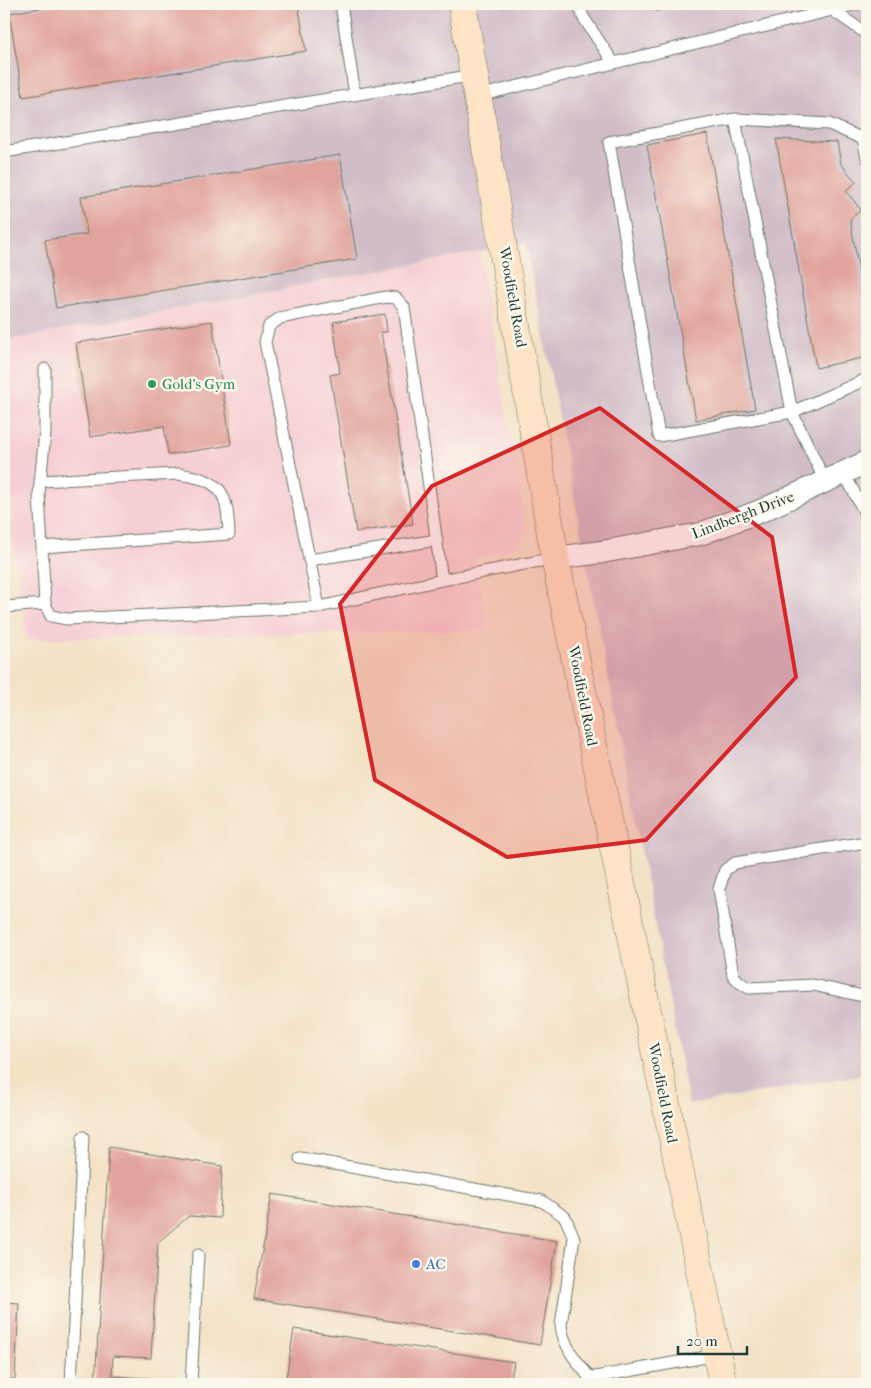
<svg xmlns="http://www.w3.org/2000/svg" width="871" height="1388" font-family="'IM FELL French Canon',serif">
  <rect width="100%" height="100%" fill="#fbf7ec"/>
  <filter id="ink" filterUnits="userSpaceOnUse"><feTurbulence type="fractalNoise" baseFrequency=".02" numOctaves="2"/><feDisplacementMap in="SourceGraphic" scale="10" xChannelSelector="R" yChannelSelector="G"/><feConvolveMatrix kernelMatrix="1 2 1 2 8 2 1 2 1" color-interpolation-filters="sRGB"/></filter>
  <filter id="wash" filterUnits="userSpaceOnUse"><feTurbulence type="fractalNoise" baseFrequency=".0096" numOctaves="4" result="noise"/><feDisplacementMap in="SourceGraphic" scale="20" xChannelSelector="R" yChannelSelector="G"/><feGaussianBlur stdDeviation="1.12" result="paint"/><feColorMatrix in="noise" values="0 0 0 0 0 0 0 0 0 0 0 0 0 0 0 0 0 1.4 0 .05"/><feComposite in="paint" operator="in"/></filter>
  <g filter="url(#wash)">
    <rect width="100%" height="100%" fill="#f4e2c7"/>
    <path fill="#f6cfd5" d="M479,252L526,531L524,537L513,548L475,558L488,630L27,639L12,535L9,340Z"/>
    <path fill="#d1bdc8" d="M4,4H867V1074L689,1104L526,243L4,341Z"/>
    <g id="blocks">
      <path fill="#e1a49d" d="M66,4H298L306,51L23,97L9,13Z
        M654,4H685V5L656,11Z
        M707,134L755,409L696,420L647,145Z
        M776,139L837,142L841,164L856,182L846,191L861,210L850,219L867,316V357L816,368Z
        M340,155L357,259L56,308L45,240L87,234L81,197Z
        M385,314L387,332H381L413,524L356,532L330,375L340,373L333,322Z
        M212,321L231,445L168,455L164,426L90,437L76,343Z
        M109,1147L222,1166L220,1218L189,1216L158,1242L151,1358L113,1356L112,1376L150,1378V1384H95Z
        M272,1194L557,1241L540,1345L254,1299Z
        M4,1302L19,1303L15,1379H9V1384H4Z
        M294,1329L514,1362L510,1384H285Z"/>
    </g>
  </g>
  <g filter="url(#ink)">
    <use href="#blocks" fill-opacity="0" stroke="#6a7767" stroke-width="1"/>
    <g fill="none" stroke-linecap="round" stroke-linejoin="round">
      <g stroke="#6a7767" stroke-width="13">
        <path id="lane" d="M341,4L355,95
          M579,4L583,17L613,62
          M832,10L867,34
          M478,96L857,4
          M735,119L792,412L825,481
          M4,152L475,75
          M867,158L863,139L829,124L735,119L609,142L659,436L792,412L867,379
          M45,369V433L39,494L45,604L51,616L67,619L319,607L442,580L555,558
          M844,473L867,517
          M40,481L178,474C223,480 227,492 229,534L42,547
          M309,560L437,540
          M4,607L45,604
          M319,607L265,342L269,326L280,318L386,297L396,298L404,307L442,580
          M867,842L735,863L725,870L719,889L733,975L739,982L749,988L813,985L867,997
          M300,1158L542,1201L565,1217L574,1238L561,1325C563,1346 577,1362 590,1378L717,1355
          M71,1384L83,1137
          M191,1384L198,1255"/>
      </g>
      <g stroke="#6a7767" stroke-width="24">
        <path id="street" d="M555,558L602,552L700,534L763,510L867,462"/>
      </g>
      <g stroke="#6a7767" stroke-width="29">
        <path id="secondary" d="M462,4L555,558L723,1384"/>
      </g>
      <use href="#lane" stroke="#fff" stroke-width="11"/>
      <use href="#street" stroke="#fff" stroke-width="22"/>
      <use href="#secondary" stroke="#fee4c6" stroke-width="28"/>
    </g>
  </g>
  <path fill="#d62828" fill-opacity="0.2" stroke="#d62828" stroke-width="4" stroke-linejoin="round" d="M600,408L772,537L796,677L646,840L507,857L375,780L340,604L432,486Z"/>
  <circle fill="#2e9e5b" stroke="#fbf7ec" stroke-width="2" cx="152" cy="384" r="5"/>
  <circle fill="#3f7fe0" stroke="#fbf7ec" stroke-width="2" cx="416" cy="1264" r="5"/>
  <g text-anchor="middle" stroke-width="5" stroke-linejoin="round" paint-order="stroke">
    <g font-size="15" fill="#1f3d34" stroke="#fbf7ec">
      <text transform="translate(513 297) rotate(80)" y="5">Woodfield Road</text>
      <text transform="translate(743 515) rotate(-21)" y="5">Lindbergh Drive</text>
      <text transform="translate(583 696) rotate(79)" y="5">Woodfield Road</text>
      <text transform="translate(663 1093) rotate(79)" y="5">Woodfield Road</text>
    </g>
    <g font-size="15" fill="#27864d" stroke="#fbf7ec" text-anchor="start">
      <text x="162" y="389">Gold's Gym</text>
    </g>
    <g font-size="15" fill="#366cbe" stroke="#fbf7ec" text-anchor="start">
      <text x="426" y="1269">AC</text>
    </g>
  </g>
  <rect width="871" height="1388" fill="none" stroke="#fbf7ec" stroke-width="20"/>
  <path d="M678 1346v8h69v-8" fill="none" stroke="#1f3d34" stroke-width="2.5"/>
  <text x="686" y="1346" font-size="15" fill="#1f3d34" stroke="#fbf7ec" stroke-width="4" paint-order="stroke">20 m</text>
</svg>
